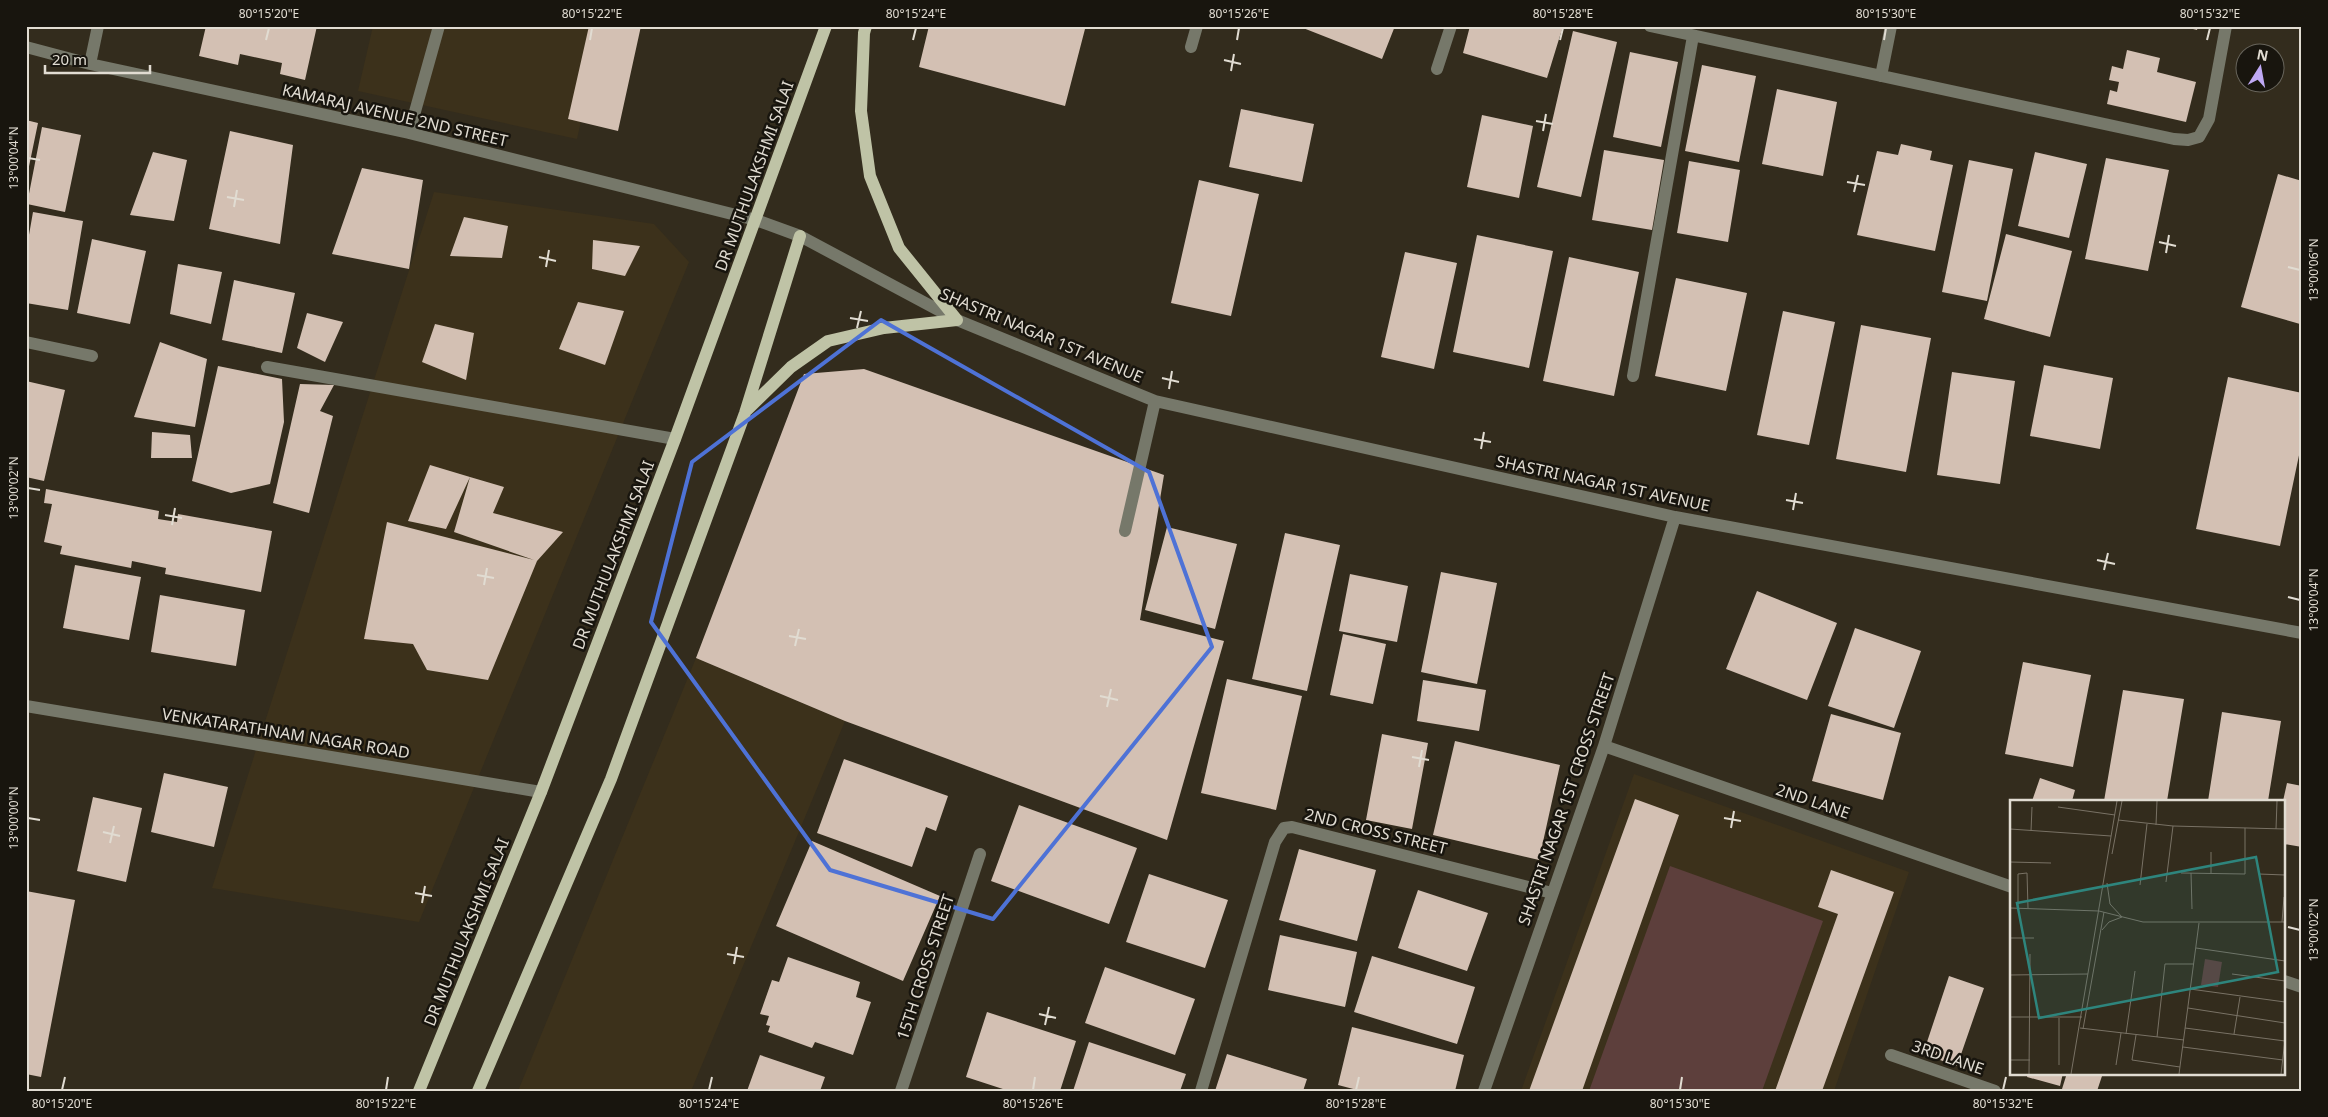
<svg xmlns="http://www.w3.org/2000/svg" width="2328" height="1117" font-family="'Noto Sans',sans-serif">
  <rect width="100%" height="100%" fill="#332c1d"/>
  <path fill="#3c311b" d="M373,26H602L577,139L358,91Z
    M434,192L654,224L689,262L419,922L212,888Z
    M696,658L845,721L691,1091H518Z
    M1634,774L1909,872L1834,1091H1521Z"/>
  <path fill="#5d3f3c" d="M1670,866L1823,921L1762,1091H1589Z"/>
  <path fill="#d3c0b3" d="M206,26H317L305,80L280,74L282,63L240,54L238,65L199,56Z
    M589,26H641L618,131L568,119Z
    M929,26H1074L1085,29L1065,106L919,67Z
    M1298,26H1395L1382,59Z
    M1470,26H1563L1547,78L1463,53Z
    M2181,26H2198L2197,30Z
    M1573,31L1617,42L1581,197L1537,187Z
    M2127,50L2160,58L2157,72L2196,82L2186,122L2107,104L2110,90L2117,92L2119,82L2109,80L2112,66L2123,69Z
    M1630,52L1678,62L1661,147L1613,137Z
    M1702,65L1756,76L1739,162L1685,151Z
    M1777,89L1837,102L1823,176L1762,164Z
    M1241,109L1314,124L1302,182L1229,167Z
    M1482,115L1533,126L1519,198L1467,187Z
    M26,120L38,123L27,176L26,175Z
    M42,127L81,135L65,212L27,204Z
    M230,131L293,145L280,244L209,229Z
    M1901,144L1932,151L1930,160L1953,165L1935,251L1857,235L1877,151L1898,155Z
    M1604,150L1664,160L1652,230L1592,220Z
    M153,152L187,160L174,221L130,215Z
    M2035,152L2087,164L2069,238L2018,226Z
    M2106,158L2169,170L2148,271L2085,259Z
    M1969,160L2013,169L1987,301L1942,292Z
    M1689,161L1740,170L1728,242L1677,233Z
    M362,168L423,180L409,269L332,254Z
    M2278,174L2302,181L2300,324L2241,307Z
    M1199,180L1259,194L1231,316L1171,303Z
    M33,212L83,221L68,310L26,303V252Z
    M464,217L508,226L502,258L450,256Z
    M2006,234L2072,251L2050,337L1984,319Z
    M1477,235L1553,251L1529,368L1453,352Z
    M92,239L146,251L130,324L77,313Z
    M593,240L640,246L625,276L592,269Z
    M1405,252L1457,263L1434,369L1381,357Z
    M1569,257L1639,272L1614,396L1543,381Z
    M178,264L222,272L211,324L170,314Z
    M1676,278L1747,293L1726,391L1655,376Z
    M234,280L295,293L282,353L222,340Z
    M578,302L624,311L605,365L559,349Z
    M1783,311L1835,322L1809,445L1757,435Z
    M307,313L343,322L325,362L297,348Z
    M435,324L474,333L466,380L422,362Z
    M1861,325L1931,338L1906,472L1836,459Z
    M160,342L207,359L195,427L134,417Z
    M2044,365L2113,378L2100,449L2030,436Z
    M218,366L282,379L284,422L270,484L231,493L192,481Z
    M864,369L1164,475L1140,620L1224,641L1167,840L845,721L696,658L804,374Z
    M1952,372L2015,381L2000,484L1937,475Z
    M2228,377L2302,393V441L2280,546L2196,529Z
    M26,381L65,390L44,481L26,477Z
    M300,384L334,385L320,411L333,416L309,513L273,503Z
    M152,432L190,435L192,458H151Z
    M430,465L470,477L446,529L408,521Z
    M470,477L504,487L493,513L563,532L537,561L488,680L427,670L413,644L364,639L387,522L534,560L454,532Z
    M46,489L159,511L158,519L177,522L178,514L272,531L261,592L165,574L166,568L132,561L131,568L60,554L62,546L44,542L52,504L44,503Z
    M1167,527L1237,544L1215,629L1145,610Z
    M1285,533L1340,545L1307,691L1252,679Z
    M75,565L141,577L129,640L63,628Z
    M1441,572L1497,583L1477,684L1421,672Z
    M1350,574L1408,586L1397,642L1339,631Z
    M1757,591L1837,623L1807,700L1726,669Z
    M160,595L245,610L236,666L151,652Z
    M1855,628L1921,651L1894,728L1828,706Z
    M1343,634L1386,644L1373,704L1330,695Z
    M2023,662L2091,675L2073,767L2005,754Z
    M1227,679L1302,696L1276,810L1201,793Z
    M1423,680L1486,690L1479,731L1417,721Z
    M2123,690L2184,699L2167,801H2104Z
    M2222,712L2281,721L2268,801H2208Z
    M1831,714L1901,733L1883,800L1812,781Z
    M1382,734L1428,743L1412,829L1366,820Z
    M1455,741L1560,765L1539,860L1433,835Z
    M844,759L948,796L936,831L926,827L912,867L817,833Z
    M164,773L228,787L214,847L151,832Z
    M2040,778L2075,790L2072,801H2032Z
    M2287,783L2302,786V847L2284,844L2283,801Z
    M93,797L142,808L126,882L77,871Z
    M1635,799L1679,815L1582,1091H1529Z
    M1019,805L1137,848L1109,924L991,881Z
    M812,841L940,896L903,981L776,926Z
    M1299,849L1376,870L1357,941L1279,920Z
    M1831,870L1894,892L1822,1091H1775L1838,914L1818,907Z
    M1149,874L1228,900L1205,968L1126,942Z
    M1418,890L1488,913L1467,971L1398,948Z
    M26,891L75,900L41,1077L26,1074Z
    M1280,935L1357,952L1345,1007L1268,990Z
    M1372,956L1475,987L1457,1044L1354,1012Z
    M788,957L860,982L856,997L871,1002L853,1055L815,1042L812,1048L768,1032L770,1026L766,1025L769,1016L760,1014L772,980L779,982Z
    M1105,967L1195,999L1175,1055L1085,1023Z
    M1949,976L1984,988L1957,1066L1923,1054Z
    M987,1012L1076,1041L1060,1091H1009L966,1077Z
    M1352,1027L1464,1055L1455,1091H1361L1338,1085Z
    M1089,1042L1186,1074L1180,1091H1073Z
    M1227,1054L1307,1079L1303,1091H1215Z
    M760,1055L825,1077L820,1091H747Z
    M2028,1073H2063L2060,1086L2027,1077Z
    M2067,1073H2103L2097,1091L2062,1089Z"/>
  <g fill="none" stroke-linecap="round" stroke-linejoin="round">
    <path stroke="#76786a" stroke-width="12" d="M1650,26L2174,139L2188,140L2199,137L2209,119L2226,26
      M26,47L90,64L409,133L756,220L800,236L957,320L1155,401L1675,517L2302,633
      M1191,47L1197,26
      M90,64L98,26
      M1437,69L1451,26
      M1881,76L1891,26
      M409,133L439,26
      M26,342L92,356
      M267,367L675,439
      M1633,376L1693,36
      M1125,531L1155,401
      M26,706L541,792
      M1604,746L2012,887
      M2284,981L2302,987
      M1891,1055L1995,1091
      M901,1091L980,854
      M1201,1091L1275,842L1284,828L1292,827L1552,893
      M1484,1091L1604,746L1675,517"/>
    <path stroke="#bfc3a6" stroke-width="12" d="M866,26L864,33L861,111L870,176L899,248L957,320
      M747,410L791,367L828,341L884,328L957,320
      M419,1091L541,792L675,439L826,26
      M478,1091L611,779L745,413L800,236"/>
  </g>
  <path fill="none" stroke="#4e72d6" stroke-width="4" stroke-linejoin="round" d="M881,320L1149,472L1212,647L993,919L830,870L651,622L692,462Z"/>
  <path fill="none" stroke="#e1dcd2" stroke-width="2" d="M266,40L269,28M590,40L592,28M913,40L916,28M1237,40L1239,28M1560,40L1563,28M1884,40L1886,28M2207,40L2210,28M1224,60L1241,64M1231,71L1234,54M1536,121L1553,124M1543,131L1546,114M28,158L40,160M1847,182L1865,185M1854,192L1858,175M227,197L244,200M234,207L237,190M2159,242L2176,246M2166,253L2169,235M539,257L556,261M546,267L549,250M2288,267L2300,270M850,318L868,321M857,328L861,311M1162,378L1179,382M1169,389L1172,371M1474,439L1491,442M1481,449L1484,432M28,488L40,490M1786,500L1803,503M1793,510L1796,493M165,515L182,518M172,525L175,508M2097,560L2115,564M2104,570L2108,553M477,575L494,578M484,585L487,568M2288,597L2300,600M789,636L806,639M795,646L799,629M1100,696L1118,700M1107,707L1111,689M1412,757L1429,760M1419,767L1422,750M28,818L40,820M1724,818L1741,821M1731,828L1734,811M103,832L120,836M110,843L114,826M415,893L432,896M422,903L425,886M2288,927L2300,930M727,954L744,957M734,964L737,947M1039,1014L1056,1018M1045,1025L1049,1007M62,1090L65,1077M386,1090L388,1077M709,1090L712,1077M1033,1090L1035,1077M1356,1090L1359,1077M1680,1090L1682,1077M2003,1090L2006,1077"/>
  <g text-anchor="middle" stroke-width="5" stroke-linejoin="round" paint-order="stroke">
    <g font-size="16" fill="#e1dcd2" stroke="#18150e">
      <text transform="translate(395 115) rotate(13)" y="6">KAMARAJ AVENUE 2ND STREET</text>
      <text transform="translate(754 176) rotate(-70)" y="6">DR MUTHULAKSHMI SALAI</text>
      <text transform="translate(1042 335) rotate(23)" y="6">SHASTRI NAGAR 1ST AVENUE</text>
      <text transform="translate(1603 483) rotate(12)" y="6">SHASTRI NAGAR 1ST AVENUE</text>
      <text transform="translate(613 555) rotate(-69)" y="6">DR MUTHULAKSHMI SALAI</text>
      <text transform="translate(286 733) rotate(9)" y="6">VENKATARATHNAM NAGAR ROAD</text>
      <text transform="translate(1566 799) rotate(-71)" y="6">SHASTRI NAGAR 1ST CROSS STREET</text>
      <text transform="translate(1813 801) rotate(19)" y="6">2ND LANE</text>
      <text transform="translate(1376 831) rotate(14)" y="6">2ND CROSS STREET</text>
      <text transform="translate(466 932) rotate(-68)" y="6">DR MUTHULAKSHMI SALAI</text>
      <text transform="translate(925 967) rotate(-72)" y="6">15TH CROSS STREET</text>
      <text transform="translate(1948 1057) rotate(19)" y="6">3RD LANE</text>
    </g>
  </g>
  <g transform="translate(2010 800)">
    <rect width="275" height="275" fill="#332c1d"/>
    <path d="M195,159L212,162L208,187L191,185Z" fill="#5d3f3c"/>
    <path fill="none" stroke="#797265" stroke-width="1" d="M48,7L105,15M108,20L163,26L275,29M146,25L147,1M0,29L101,36M266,29L267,1M21,31L22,7M102,54L112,1M0,62L41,63M171,73L235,74V28M181,73L182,109M201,74V52M249,74L275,75M156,82L163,26M97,83L100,104L112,117M130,85L137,24M0,108L89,111L133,122H275M8,108V74L17,73L18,108M272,122L274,97M92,130L99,122L112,117M0,138H24M186,148L275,161M222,174L275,181M0,175L78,174M180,189L275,202M178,208L275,223M0,217H72M70,228L174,240M175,228L275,241M73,229L94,112M116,234L125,171M224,234L230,197M126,235L122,260L170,267M147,237L155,164H184M173,247L273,260M0,260H20M49,265V218M106,265L111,233M19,274L20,154M61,274L107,1M169,274L189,123M271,274L275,240"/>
    <path fill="#2e857d" fill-opacity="0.15" stroke="#2e857d" stroke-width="2.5" d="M246,57L268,172L29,218L7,103Z"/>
    <rect width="275" height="275" fill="none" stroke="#e1dcd2" stroke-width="2.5"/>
  </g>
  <rect width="2328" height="1117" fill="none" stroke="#18150e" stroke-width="55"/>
  <g transform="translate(2260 68) rotate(11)"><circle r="24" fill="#18150e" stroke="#68655c"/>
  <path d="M0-4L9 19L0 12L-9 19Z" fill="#bfa9f4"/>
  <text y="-8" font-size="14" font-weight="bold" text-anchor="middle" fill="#e1dcd2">N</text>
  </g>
  <path d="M45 65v8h105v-8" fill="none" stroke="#e1dcd2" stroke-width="2.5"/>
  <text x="52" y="65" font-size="15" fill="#e1dcd2" stroke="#18150e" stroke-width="4" paint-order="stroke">20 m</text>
  <rect x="28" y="28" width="2272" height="1062" fill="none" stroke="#e1dcd2" stroke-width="2"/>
  <g font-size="12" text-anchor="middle" fill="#e1dcd2">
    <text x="269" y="18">80°15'20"E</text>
    <text x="592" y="18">80°15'22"E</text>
    <text x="916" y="18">80°15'24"E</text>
    <text x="1239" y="18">80°15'26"E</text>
    <text x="1563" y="18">80°15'28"E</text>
    <text x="1886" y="18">80°15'30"E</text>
    <text x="2210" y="18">80°15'32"E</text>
    <text transform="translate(14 158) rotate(-90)" y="4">13°00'04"N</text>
    <text transform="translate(2314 270) rotate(-90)" y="4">13°00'06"N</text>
    <text transform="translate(14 488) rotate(-90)" y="4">13°00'02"N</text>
    <text transform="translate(2314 600) rotate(-90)" y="4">13°00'04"N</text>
    <text transform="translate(14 818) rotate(-90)" y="4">13°00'00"N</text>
    <text transform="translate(2314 930) rotate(-90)" y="4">13°00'02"N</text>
    <text x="62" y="1108">80°15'20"E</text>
    <text x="386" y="1108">80°15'22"E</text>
    <text x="709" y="1108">80°15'24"E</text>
    <text x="1033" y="1108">80°15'26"E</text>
    <text x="1356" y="1108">80°15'28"E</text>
    <text x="1680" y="1108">80°15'30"E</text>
    <text x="2003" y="1108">80°15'32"E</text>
  </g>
</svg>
